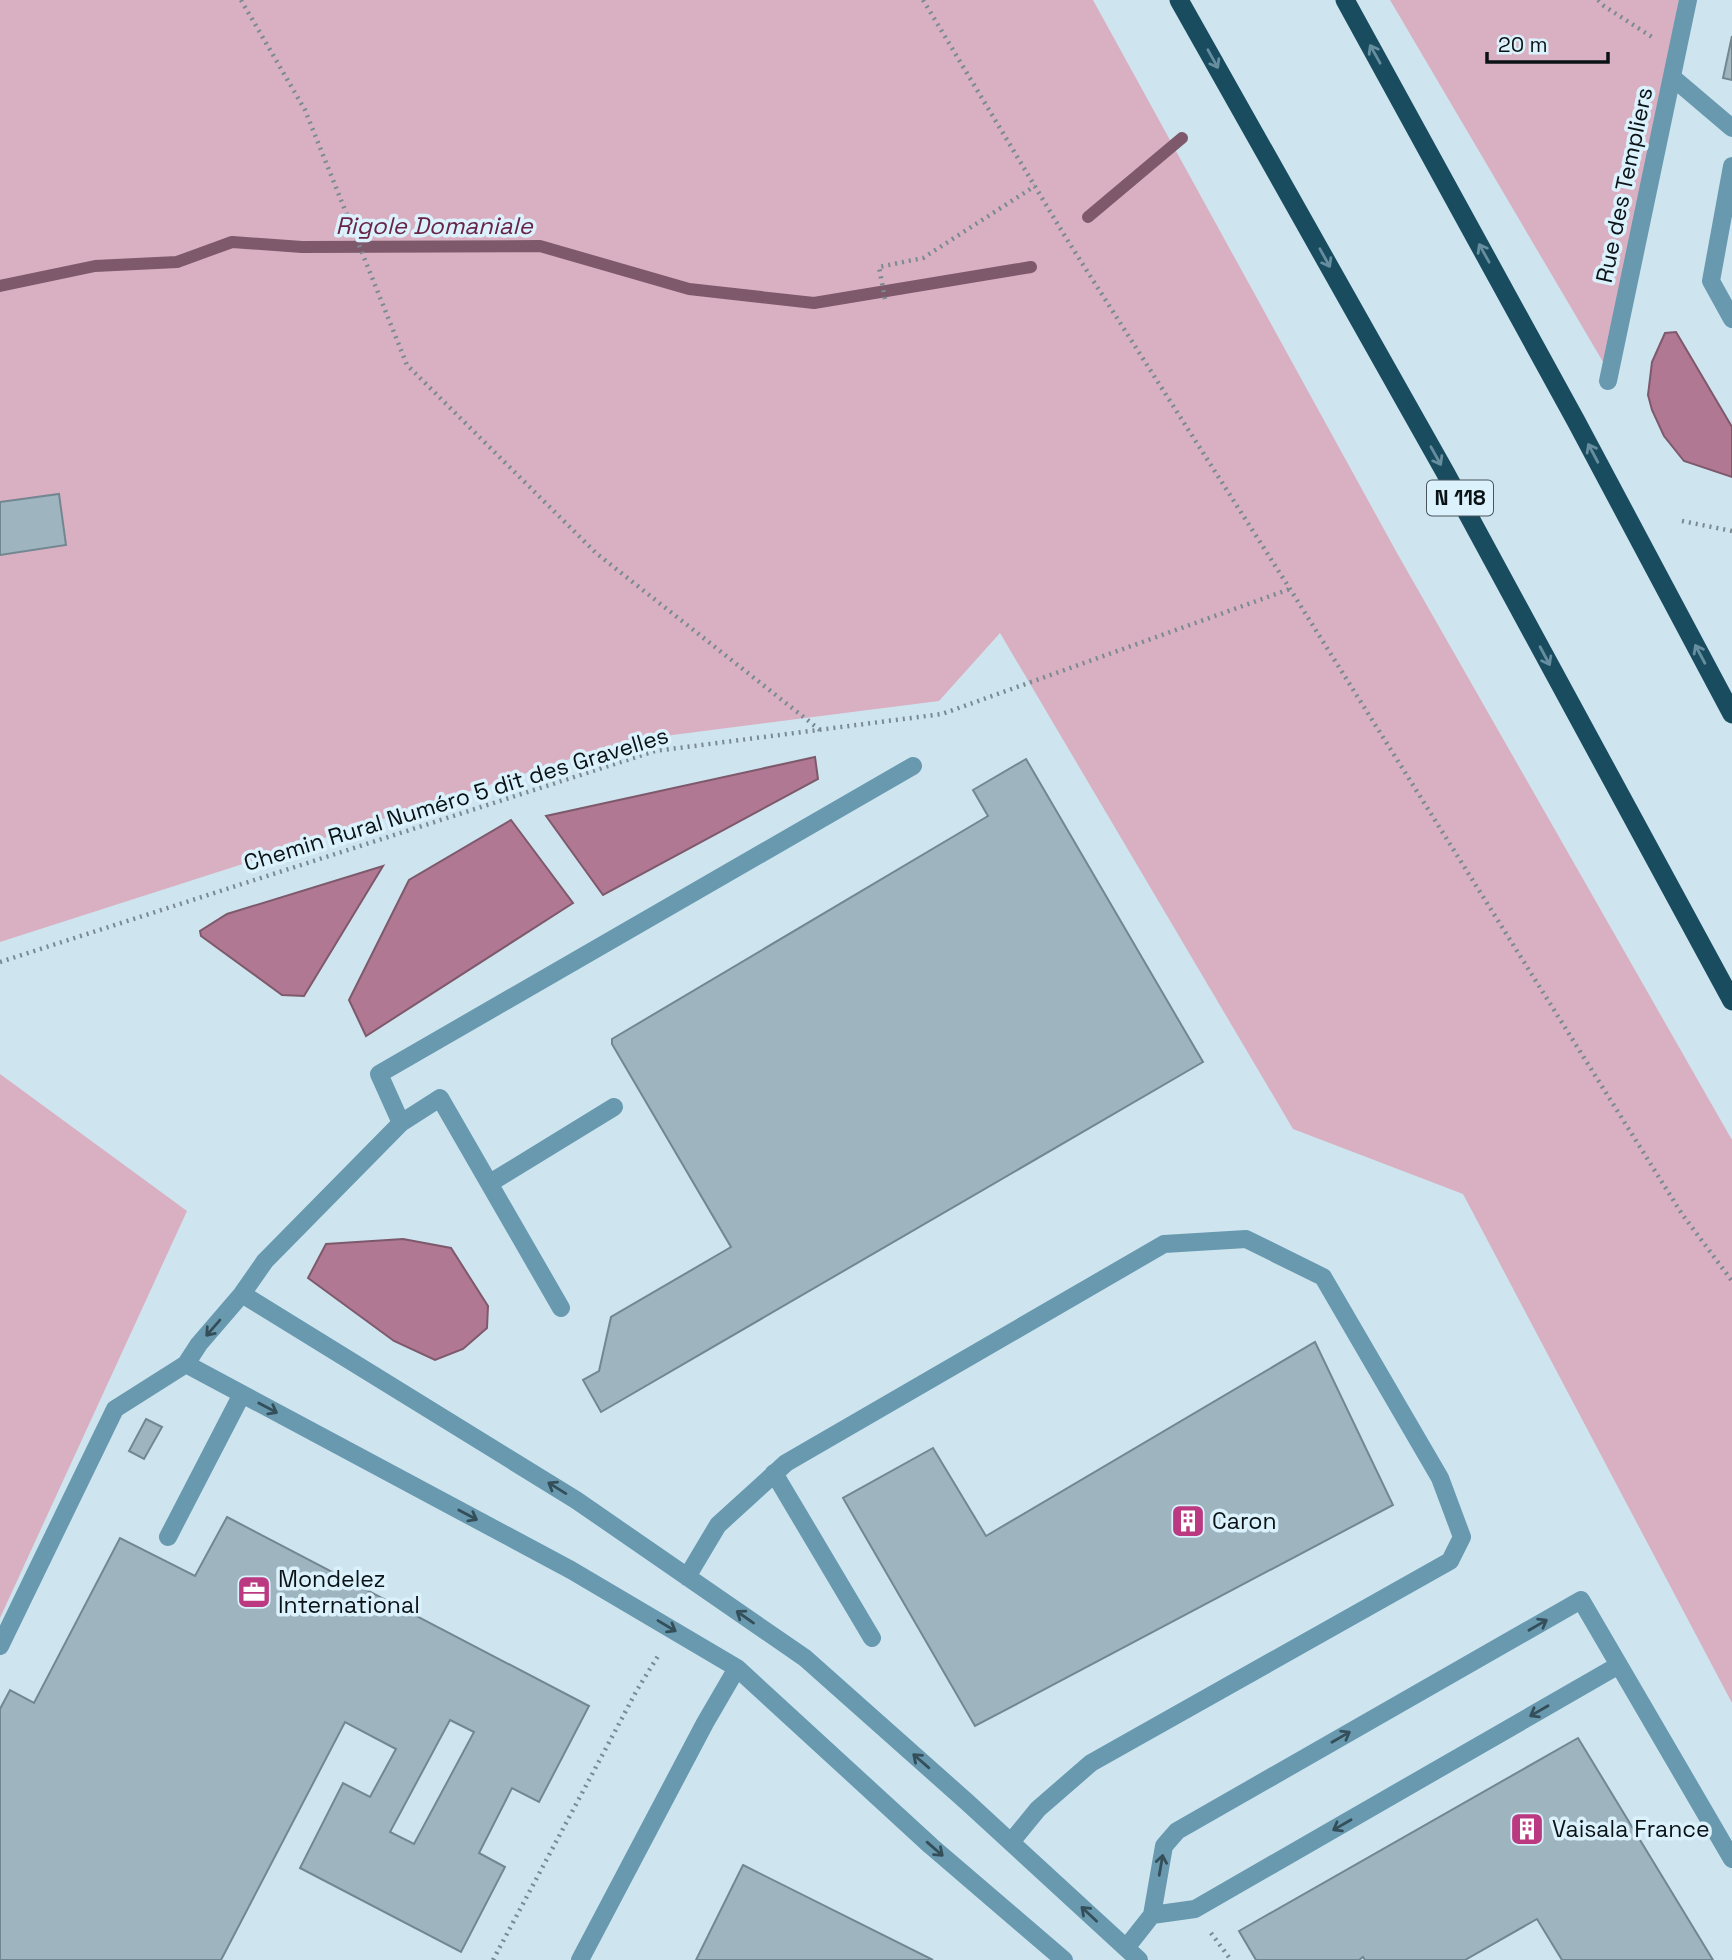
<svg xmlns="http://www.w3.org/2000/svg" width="1732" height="1960" font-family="'Space Grotesk',sans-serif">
  <rect width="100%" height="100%" fill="#cee5f0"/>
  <path fill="#d8b0c1" d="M0,0H1093L1397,553L1732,1140V1703L1463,1194L1293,1129L1000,633L939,701L626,741L0,942Z
    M1390,0H1679L1606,367Z
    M0,1074L187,1211L0,1618Z"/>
  <path fill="#b07892" stroke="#7e596c" stroke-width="2" d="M1676,332L1732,427V477L1684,461L1664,436L1652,410L1648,395L1652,362L1665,333Z
    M815,757L818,779L603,895L546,816Z
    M511,820L573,903L366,1036L349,1000L409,880Z
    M383,866L304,996L282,995L201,936L200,931L227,914Z
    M403,1239L451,1248L488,1306L487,1328L463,1349L435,1360L394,1341L308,1278L326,1244Z"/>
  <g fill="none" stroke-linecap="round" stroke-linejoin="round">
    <path stroke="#7e596c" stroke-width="12" d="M1088,217L1182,138
      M0,286L95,266L177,262L232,242L302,247L540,246L689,289L814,303L1031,267"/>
  </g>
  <path fill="#9eb4bf" stroke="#738791" stroke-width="2" fill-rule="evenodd" d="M1732,36V80L1723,78Z
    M59,494L66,545L0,555V502Z
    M1026,759L1203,1062L601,1412L583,1380L599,1371L611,1317L731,1247L612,1044V1039L988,816L973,790Z
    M1315,1342L1393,1505L975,1726L843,1498L933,1448L986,1536Z
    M146,1419L162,1427L144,1459L129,1451Z
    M227,1517L589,1706L539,1802L512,1788L479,1853L505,1867L461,1952L300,1868L343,1783L370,1797L396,1749L345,1722L221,1960H0V1709L10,1690L34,1703L120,1538L195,1576ZM450,1720L474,1732L414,1844L390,1832Z
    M1578,1738L1713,1960H1562L1537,1919L1465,1960H1365L1363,1957L1359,1960H1256L1239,1931Z
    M743,1865L933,1960H696Z"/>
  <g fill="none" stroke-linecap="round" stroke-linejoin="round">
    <path stroke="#798a92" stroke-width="4.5" stroke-dasharray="2 5" stroke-linecap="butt" d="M241,0L305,110L407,365L596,553L820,730
      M923,0L1066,238L1290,589L1682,1214L1732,1281
      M1598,0L1604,6L1652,37
      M885,299L879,267L923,258L1035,186
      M1682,521L1732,531
      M0,962L655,751L942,714L1290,589
      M1211,1933L1231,1960
      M493,1960L637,1690L658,1656"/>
    <path stroke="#6899af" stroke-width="18" d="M1732,166L1711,281L1732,319
      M401,1123L379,1074L913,766
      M490,1183L614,1107
      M242,1294L576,1500L805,1658L967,1802L1139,1960
      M186,1364L571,1570L737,1668L931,1846L1064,1960
      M774,1473L872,1638
      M168,1537L242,1394
      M687,1577L718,1525L786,1463L1164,1244L1246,1239L1323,1277L1440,1478L1462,1537L1450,1561L1091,1763L1038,1809L1011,1842
      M0,1646L115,1409L186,1364L199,1344L242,1294L265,1261L401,1123L440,1098L561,1308
      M1152,1915L1195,1909L1619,1665
      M1126,1948L1152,1915L1164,1846L1177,1831L1581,1600L1732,1859
      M580,1960L705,1723L737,1668"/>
    <path stroke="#6899af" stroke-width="18" d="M1672,77L1732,128
      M1608,381L1688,0"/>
    <path stroke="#1a4c60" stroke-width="19" d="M1179,0L1445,472L1732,1001
      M1345,0L1576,421L1732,714"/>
  </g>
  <defs><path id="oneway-shaft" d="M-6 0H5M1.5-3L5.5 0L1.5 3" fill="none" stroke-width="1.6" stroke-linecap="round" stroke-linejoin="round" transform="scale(1.75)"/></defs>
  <g stroke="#678e9f">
    <use href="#oneway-shaft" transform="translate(1375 54) rotate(-119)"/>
    <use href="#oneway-shaft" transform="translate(1213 59) rotate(61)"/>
    <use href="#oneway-shaft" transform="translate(1484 253) rotate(-119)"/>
    <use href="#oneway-shaft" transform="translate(1325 258) rotate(61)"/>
    <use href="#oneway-shaft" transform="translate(1593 453) rotate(-118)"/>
    <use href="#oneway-shaft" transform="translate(1436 456) rotate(61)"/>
    <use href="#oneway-shaft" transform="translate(1700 654) rotate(-118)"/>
    <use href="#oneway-shaft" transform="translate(1545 656) rotate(62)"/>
  </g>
  <g stroke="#344f5a">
    <use href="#oneway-shaft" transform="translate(213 1328) rotate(131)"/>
    <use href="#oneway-shaft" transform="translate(268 1408) rotate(28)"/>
    <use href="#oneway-shaft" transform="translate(557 1488) rotate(-148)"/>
    <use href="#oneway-shaft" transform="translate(468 1515) rotate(28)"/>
    <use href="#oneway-shaft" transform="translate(745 1617) rotate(-145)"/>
    <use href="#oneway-shaft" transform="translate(1538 1625) rotate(-30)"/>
    <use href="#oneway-shaft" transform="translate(667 1626) rotate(31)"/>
    <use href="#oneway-shaft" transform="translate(1539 1711) rotate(150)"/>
    <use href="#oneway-shaft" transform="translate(1341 1737) rotate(-30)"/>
    <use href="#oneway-shaft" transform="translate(921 1761) rotate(-139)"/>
    <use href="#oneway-shaft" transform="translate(1342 1825) rotate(150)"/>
    <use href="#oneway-shaft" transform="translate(935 1849) rotate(41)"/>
    <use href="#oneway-shaft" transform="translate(1161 1865) rotate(-80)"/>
    <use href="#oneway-shaft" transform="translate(1089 1914) rotate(-137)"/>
  </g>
  <defs>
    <g id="building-square" transform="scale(1.75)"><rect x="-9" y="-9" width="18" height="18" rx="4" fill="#bb3981" stroke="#dbf2fd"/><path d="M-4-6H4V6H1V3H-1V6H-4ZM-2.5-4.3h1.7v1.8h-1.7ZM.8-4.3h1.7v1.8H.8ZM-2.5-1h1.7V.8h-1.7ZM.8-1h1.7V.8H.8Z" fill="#fff"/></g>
    <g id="office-square" transform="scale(1.75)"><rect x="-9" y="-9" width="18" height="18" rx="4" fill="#bb3981" stroke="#dbf2fd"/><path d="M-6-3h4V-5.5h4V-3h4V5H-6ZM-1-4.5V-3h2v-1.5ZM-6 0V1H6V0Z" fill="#fff"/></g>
  </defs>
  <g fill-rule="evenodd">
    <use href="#building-square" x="1188" y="1521"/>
    <use href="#office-square" x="254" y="1592"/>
    <use href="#building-square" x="1527" y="1829"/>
  </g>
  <g text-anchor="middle" stroke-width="7" stroke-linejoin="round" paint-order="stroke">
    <rect fill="#dbf2fd" stroke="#49555b" stroke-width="2" x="1427" y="480.5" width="66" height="35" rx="5"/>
    <g font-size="21" font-weight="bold" fill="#0a1215">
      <text x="1460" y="505">N 118</text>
    </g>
    <g font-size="23" fill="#0a1215" stroke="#dbf2fd">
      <text transform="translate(1624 185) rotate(-78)" y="8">Rue des Templiers</text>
      <text transform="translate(456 799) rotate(-17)" y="8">Chemin Rural Numéro 5 dit des Gravelles</text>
    </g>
    <g font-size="23" fill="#0a1215" stroke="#dbf2fd" text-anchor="start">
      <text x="1212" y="1529">Caron</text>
      <text x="278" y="1587">Mondelez<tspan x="278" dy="26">International</tspan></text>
      <text x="1552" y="1837">Vaisala France</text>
    </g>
    <g font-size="24" font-style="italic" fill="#682347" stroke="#dbf2fd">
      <text x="434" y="234">Rigole Domaniale</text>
    </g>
  </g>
  <path d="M1487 52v10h121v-10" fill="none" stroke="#0a1215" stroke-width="3.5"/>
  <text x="1498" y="52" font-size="21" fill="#0a1215" stroke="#dbf2fd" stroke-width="5" paint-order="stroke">20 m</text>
</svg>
